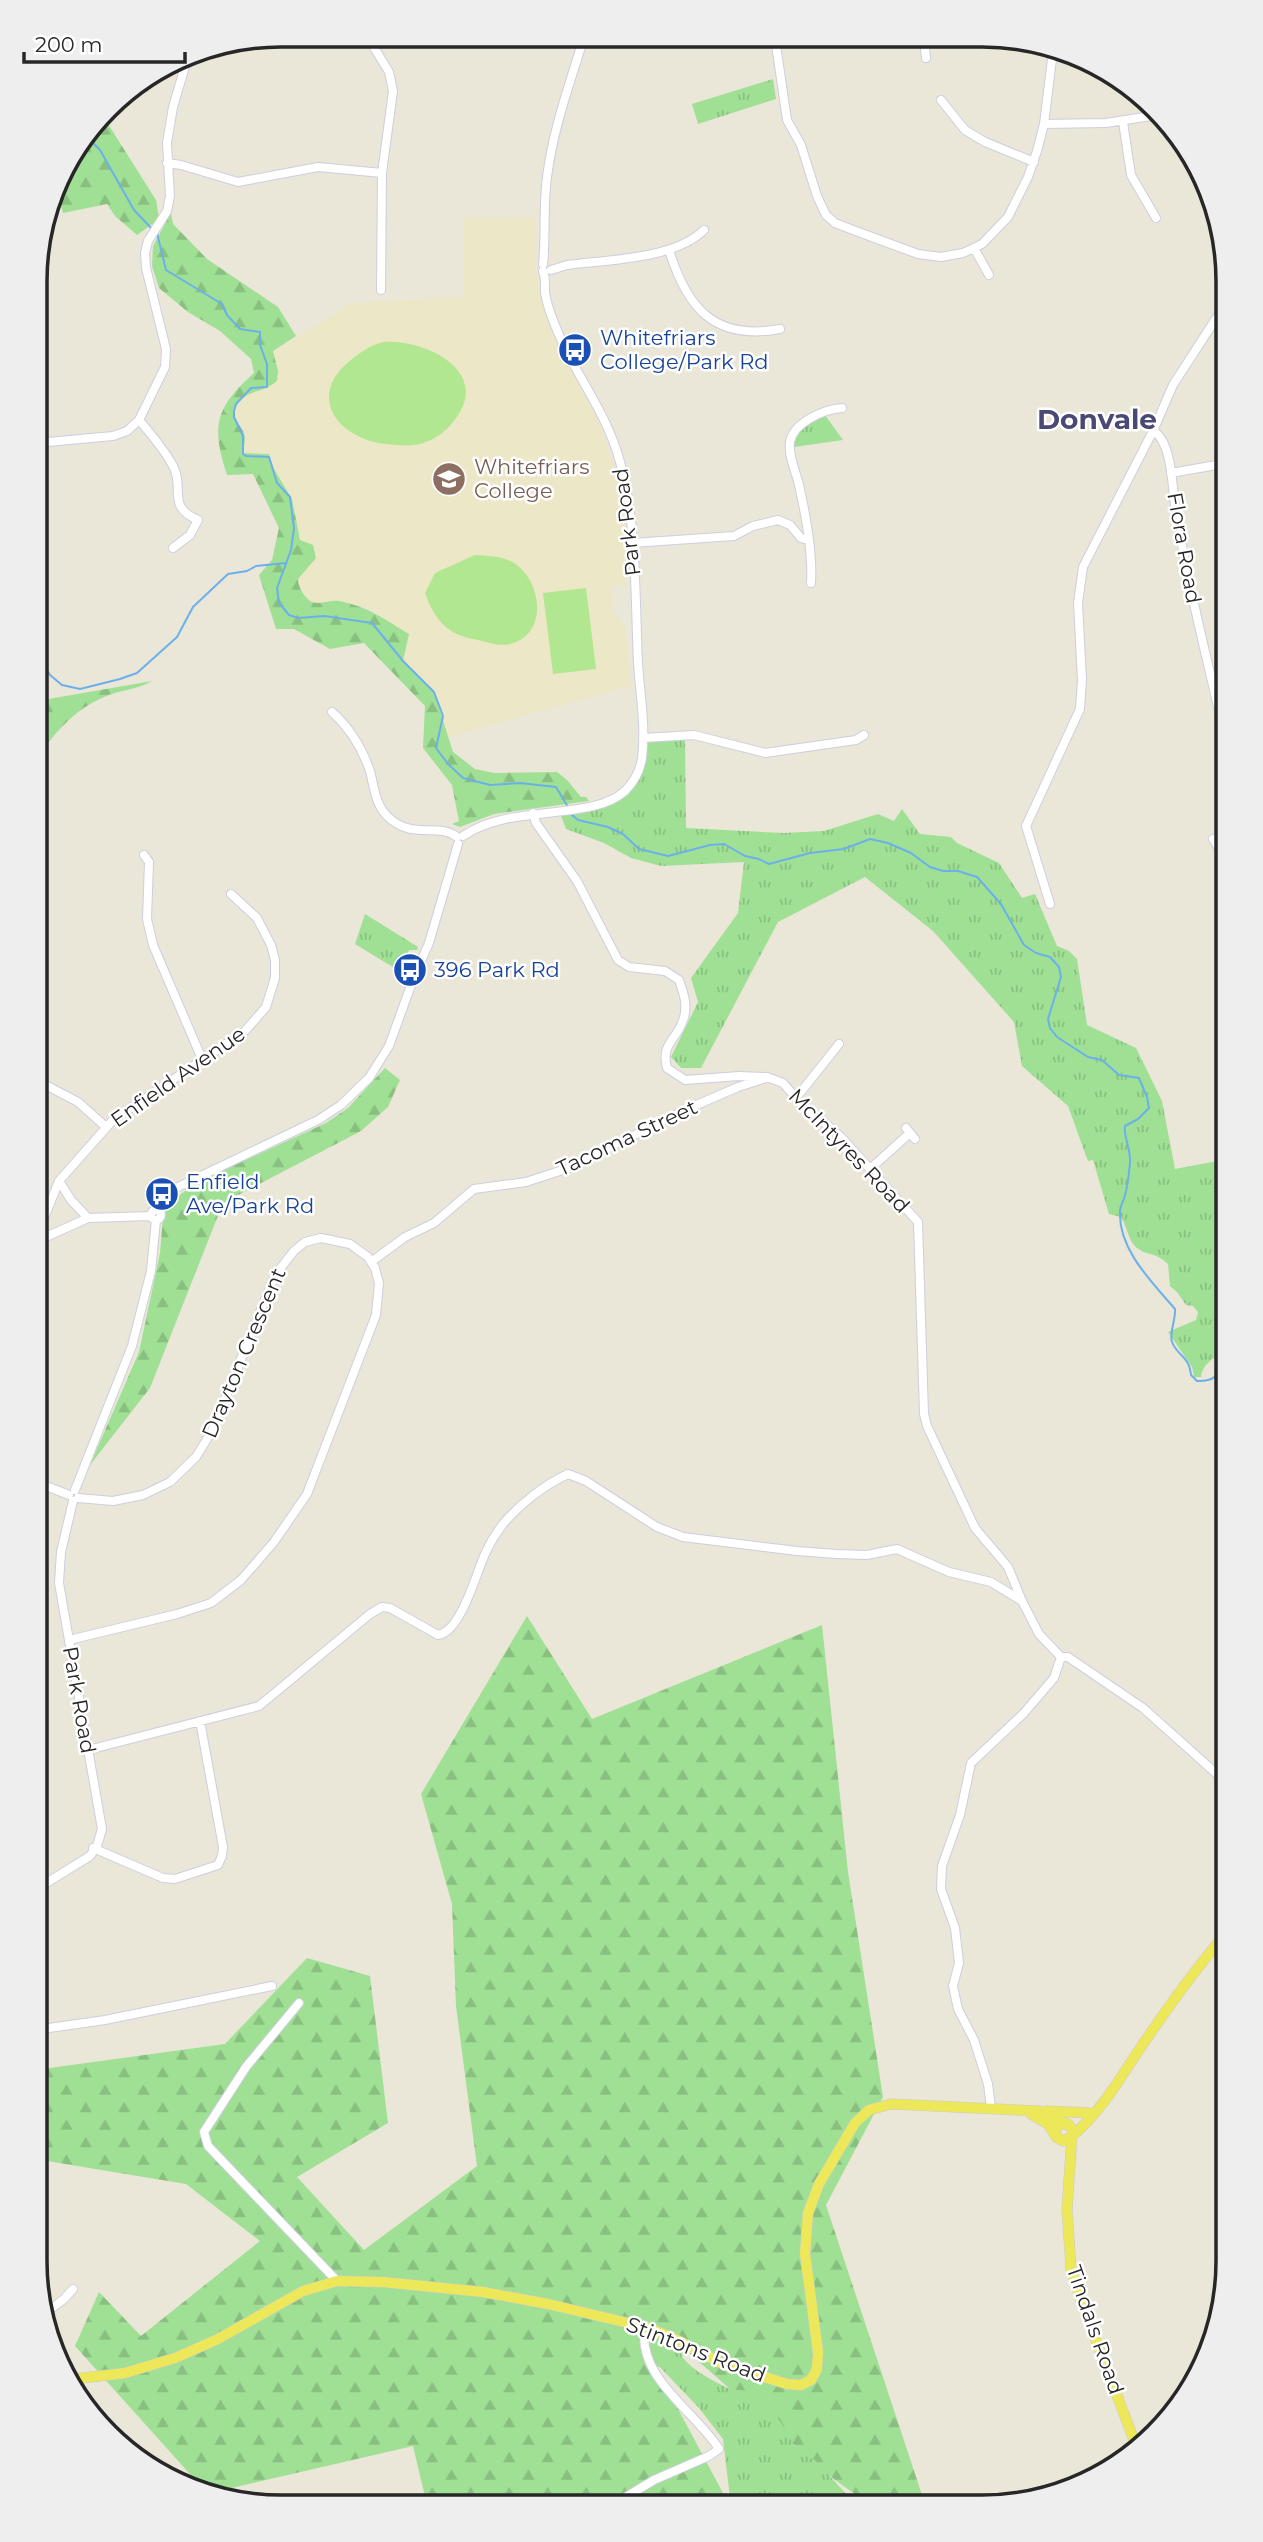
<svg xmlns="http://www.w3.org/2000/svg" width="1263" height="2542" font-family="Montserrat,sans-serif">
  <defs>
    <pattern id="forest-firs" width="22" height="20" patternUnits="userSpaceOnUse" patternTransform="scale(1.75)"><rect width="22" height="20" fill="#9fe095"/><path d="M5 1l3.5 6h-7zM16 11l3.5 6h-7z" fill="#89c080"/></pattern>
    <pattern id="park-tufts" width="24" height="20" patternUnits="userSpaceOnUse" patternTransform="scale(1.75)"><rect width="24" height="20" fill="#9fe095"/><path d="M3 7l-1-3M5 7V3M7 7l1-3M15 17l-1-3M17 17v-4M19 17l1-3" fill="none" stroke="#89c080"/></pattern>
  </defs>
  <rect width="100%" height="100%" fill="#eae6d8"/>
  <path fill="#ece7c7" d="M463,218H536V273L549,326L601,427L620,486L624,517L626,585L612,586L613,611L625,627L631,686L449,737L434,692L403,661L386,620L372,610L336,600L314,603L309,601L298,586V579L316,558L300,540L292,499L274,469L272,457L265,452L255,455L242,453L247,438L245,430L234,417L233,412L242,397L262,390L278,371L273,351L353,303L464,297Z"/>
  <path fill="url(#forest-firs)" d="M103,116L156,200L159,219L137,235L115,216L107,204L63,213L56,186L61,172Z
    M171,213L173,224L207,259L278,307L296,336L273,351L278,371L277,381C259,396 244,387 233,412C240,433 250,428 242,453L269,454L274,469L292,499L300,540L313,545L316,558L298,579C298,587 305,599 312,602C320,605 331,600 339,601C369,607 384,619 409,634L403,661L434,692L453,752L475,769L494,773L557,772L567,780L581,797H586L589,801L494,814L460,827L452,824L459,821L452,785L423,748L425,706L364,643L330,649L294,629H276L259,575L272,560L279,528L253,474L227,475C211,426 215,408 254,373L251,359L220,331L188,312L159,288L152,266L153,246Z
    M152,681C137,690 119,690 104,697C72,711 58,731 37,756V701Z
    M385,1068L400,1080L388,1107L361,1131L223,1203L150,1388L90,1465L139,1352L160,1253L163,1217L171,1201L198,1182L326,1123L348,1108Z
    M527,1616L592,1719L822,1625L848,1872L883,2097L826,2205L926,2507H873L827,2474L689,2353L656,2368L730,2506L427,2505L413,2446L210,2493L206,2492L75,2346L99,2292L141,2336L260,2241L186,2184L35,2159V2070L225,2044L307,1958L370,1976L388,2123L297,2177L364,2250L477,2166L456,2006L452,1904L421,1794Z"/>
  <path fill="url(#park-tufts)" d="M773,79L776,99L698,124L692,104Z
    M825,415L843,440L794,447C794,432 812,421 825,415Z
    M685,739L686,828L784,833L824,831L878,814L894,821L902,809L920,834L951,837L957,843L999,863L1022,898L1035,894L1057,946L1069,951L1077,959L1087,1025L1136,1048L1162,1101L1175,1169L1228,1159V1350C1216,1357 1203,1362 1201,1377H1194L1192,1367L1168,1332L1196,1320L1198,1312L1193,1306L1186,1305L1177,1292L1170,1286L1168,1264C1156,1252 1147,1256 1137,1248C1128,1241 1127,1226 1121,1217L1109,1214L1093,1160L1088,1161L1068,1106L1022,1066L1014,1022L933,931L865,877L778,922L701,1068H681L671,1057L698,1002L691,978L738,913L744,862L661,866L631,858L604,843L566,829L560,813C587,809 627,809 638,778C642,766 642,751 649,741Z
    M365,914L418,947L417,950H409L401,972L355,944Z
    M658,2337L677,2344C680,2366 712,2380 730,2389C736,2391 741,2389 747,2391C763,2397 789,2429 793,2445L801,2449L806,2456L815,2460L847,2495L862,2504L873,2507L735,2506L730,2498L723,2439L699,2408L654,2361L651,2350L652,2340Z"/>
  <path fill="#b1e790" d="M384,342C424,339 491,370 456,418C449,429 436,439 423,443C412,447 397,445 386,444C337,439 305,395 352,359C362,351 371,345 384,342Z
    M475,555C490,556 505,556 517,565C542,584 548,635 510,644C499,647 484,641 473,639C446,634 434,618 425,593L435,573Z
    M586,588L596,669L553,674L543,593Z"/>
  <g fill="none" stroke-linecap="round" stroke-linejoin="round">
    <path stroke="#6cb0eb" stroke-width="2" d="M87,137L100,150L134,210L153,230
      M157,233L166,270L222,304L227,315L240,329L260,332V345L267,364V387L251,388L236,404L234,411V417L243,436V454L246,456L269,457L277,483L290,497L294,528L291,550L277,588L279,603L289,615L298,618L324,616L372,623L403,661L434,692L443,716L436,748L448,764L463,778L490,785L520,783L556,787L568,807
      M37,653L50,675L62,685L80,689L120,679L137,673L177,637L193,607L228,574L247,571L256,566L286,563
      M572,815L578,820L608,827L623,834L639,849L668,856L710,845L724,844L745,856L759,859L769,864L810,853L844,849L870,839L888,843L911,853L930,867L943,871H958L977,877L1001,904L1024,945L1036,953L1050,957L1059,967L1061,977L1048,1019L1050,1028L1057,1037L1088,1057L1102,1060L1119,1075L1139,1078L1147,1097L1149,1108L1138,1119L1125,1126C1123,1134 1131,1150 1130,1163C1129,1173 1128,1185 1125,1195C1124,1201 1120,1205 1120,1211C1118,1249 1151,1281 1175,1309C1176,1320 1169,1331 1172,1342C1178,1357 1189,1355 1191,1375L1197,1381C1219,1382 1218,1371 1228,1357"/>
    <g stroke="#cecee0" stroke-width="10">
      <path id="minor" d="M367,36L389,72L393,91L382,173L381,290
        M775,38L787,120L801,145L817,196L826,215L835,223L853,230L918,254L941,257L963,253L982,244L1008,217L1028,177L1037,151L1044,124L1053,51
        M924,39L926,58
        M941,100L965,130L985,142L1034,162
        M1123,122L1131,175L1156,218
        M1044,124L1106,123L1157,115
        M167,163L181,165L238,182L318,167L382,173
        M974,248L989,275
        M669,250C687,308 714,341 780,329
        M543,264C546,235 543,206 547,177C553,129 570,83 584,37
        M551,270L567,265C607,260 675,259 704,230
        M139,420C151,434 163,448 172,464C186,488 165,506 198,520L190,535L173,548
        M1153,431C1172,441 1172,486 1175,505C1186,575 1203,643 1219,711
        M37,443L113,436L127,431L139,420L165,367L166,349L146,268L145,253L148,241L167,211L170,196L167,143L173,107L189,53
        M1171,473L1228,463
        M632,543L734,536L753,526L778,520L790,525L801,538L808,540
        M811,583C813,552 806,516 799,485C796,472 788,456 790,442C793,423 824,409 842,408
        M332,712C350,728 362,748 370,771C374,786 375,804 387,816C412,841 438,822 457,837
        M643,738L694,735L765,753L856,740L864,735
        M533,813L536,823L577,881L618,960L629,967L665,971L679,980C684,994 689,1008 682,1023C674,1042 661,1045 667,1068L685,1080L739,1076L767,1077L783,1083L796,1098L841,1137L918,1222L924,1414L927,1426L975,1528L1008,1567L1022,1601L1039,1634L1061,1657H1068L1143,1708L1228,1784
        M463,836C510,803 591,822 625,791C634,782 640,771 642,758C646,726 640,695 638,663C635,599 637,522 620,462C608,416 579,380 560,337C554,323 547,308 545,292C545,284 546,279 543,271
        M1213,839L1228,863
        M144,855L149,862L147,919L153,945L202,1059
        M1050,904L1026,826L1080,709L1082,680L1078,603L1083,567L1153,431L1173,385L1228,300
        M36,1080L78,1102L106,1127
        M796,1098L839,1044
        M906,1128L915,1139
        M870,1169L910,1133
        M59,1181L71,1200L88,1218
        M158,1210L168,1196L178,1187L318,1120L341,1105L369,1078L389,1046L414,977L429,943L458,844
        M151 1215a5 5 0 1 1 10 0a5 5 0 1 1-10 0Z
        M37,1237L48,1236L88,1218L151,1216
        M36,1238L59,1181L113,1120L245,1031L266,1007L275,978V960L271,945L257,918L231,894
        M371,1262L405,1237L434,1223L474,1189L526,1182L578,1165L614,1145L692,1107L738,1087L763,1079
        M36,1482L69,1495
        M75,1490L132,1346L151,1271L156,1220
        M69,1640L177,1614L211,1603L241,1580L274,1542L307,1494L376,1315L379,1283L375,1268L368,1257L350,1244L321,1238L305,1242L294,1251L275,1275L212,1431L196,1457L170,1482L143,1495L113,1501L78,1498
        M88,1750L259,1706L370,1614L382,1607L390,1608L438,1635C462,1631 476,1572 486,1552C490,1543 497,1532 503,1524C520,1504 544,1485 568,1474L586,1481L657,1527L683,1537L797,1551L837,1554L867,1555L897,1549L949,1572L991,1582L1022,1601
        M93,1848L163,1878L175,1879L218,1865L222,1856L223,1847L200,1721
        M35,1890L90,1856L97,1846L102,1829L59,1583L61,1552L73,1501
        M299,2003L246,2067L204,2132L208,2146L337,2281
        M35,2030L105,2020L272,1986
        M991,2108L988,2084L974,2040L958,2009L953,1986L959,1963L955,1928L941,1889L942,1866L960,1815L971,1763L1024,1713L1054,1678L1061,1657
        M44,2314L64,2299L73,2289
        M611,2506L654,2480L709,2456L719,2449C695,2411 636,2377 645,2327"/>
    </g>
    <g stroke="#cbcbcb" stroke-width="11">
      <path id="major" d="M1047,2111L1090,2113
        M1031,2114L1048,2124L1055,2135
        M1072,2136L1067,2209L1071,2269L1082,2304L1137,2448
        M1072,2136C1101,2112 1120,2078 1141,2047C1168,2007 1196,1968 1228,1931
        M74,2379L125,2373L175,2358L218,2339L303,2291L337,2281L383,2282L483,2292L548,2304L645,2327L671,2337L723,2364L787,2384L801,2385L811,2380L817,2369L818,2352L805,2254L808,2213L819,2184L855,2123L869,2110L891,2104L1039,2111L1069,2125L1073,2131L1072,2136L1063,2141L1056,2137L1055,2130L1060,2124H1068"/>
    </g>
    <use href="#minor" stroke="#fff" stroke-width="8"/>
    <use href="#major" stroke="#ede85a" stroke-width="10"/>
  </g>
  <defs>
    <g id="bus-disc" transform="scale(1.75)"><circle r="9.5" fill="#1a4fb4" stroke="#fff"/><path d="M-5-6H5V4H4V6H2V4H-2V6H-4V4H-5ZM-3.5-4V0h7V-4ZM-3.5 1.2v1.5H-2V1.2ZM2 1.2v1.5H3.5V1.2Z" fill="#fff"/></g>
    <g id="school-disc" transform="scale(1.75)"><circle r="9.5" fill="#8d6e63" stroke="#fff"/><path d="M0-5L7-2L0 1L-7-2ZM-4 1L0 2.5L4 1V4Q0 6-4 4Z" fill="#fff"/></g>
  </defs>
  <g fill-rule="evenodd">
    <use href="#bus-disc" x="575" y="350"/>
    <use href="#school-disc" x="449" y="479"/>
    <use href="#bus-disc" x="410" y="970"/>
    <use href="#bus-disc" x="162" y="1194"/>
  </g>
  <g text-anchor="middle" stroke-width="5" stroke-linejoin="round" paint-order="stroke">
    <g font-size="21" fill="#164399" stroke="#fff" text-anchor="start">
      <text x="600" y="345">Whitefriars<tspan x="600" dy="24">College/Park Rd</tspan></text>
      <text x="434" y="977">396 Park Rd</text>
      <text x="186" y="1189">Enfield<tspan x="186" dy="24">Ave/Park Rd</tspan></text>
    </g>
    <g font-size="21" fill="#785e54" stroke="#fff" text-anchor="start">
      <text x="474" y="474">Whitefriars<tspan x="474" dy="24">College</tspan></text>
    </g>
    <g font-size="21" fill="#272727" stroke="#fff">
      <text transform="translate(627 522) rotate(-97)" y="7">Park Road</text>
      <text transform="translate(1184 548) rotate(80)" y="7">Flora Road</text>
      <text transform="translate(178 1077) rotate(-35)" y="7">Enfield Avenue</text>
      <text transform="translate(627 1138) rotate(-25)" y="7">Tacoma Street</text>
      <text transform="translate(849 1151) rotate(46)" y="7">McIntyres Road</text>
      <text transform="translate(244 1353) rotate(-67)" y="7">Drayton Crescent</text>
      <text transform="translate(79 1700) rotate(80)" y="7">Park Road</text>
      <text transform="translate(1095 2330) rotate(71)" y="7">Tindals Road</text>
      <text transform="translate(696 2350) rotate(21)" y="7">Stintons Road</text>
    </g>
    <g font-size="28" font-weight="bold" fill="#4a4976" stroke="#fff">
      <text x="1097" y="429">Donvale</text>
    </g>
  </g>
  <path d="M0 0H1263V2542H0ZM281 47H982A234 234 0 0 1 1216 281V2261A234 234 0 0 1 982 2495H281A234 234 0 0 1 47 2261V281A234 234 0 0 1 281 47Z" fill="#eee" fill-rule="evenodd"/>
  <path fill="none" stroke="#272727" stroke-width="3.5" d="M281 47H982A234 234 0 0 1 1216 281V2261A234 234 0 0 1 982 2495H281A234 234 0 0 1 47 2261V281A234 234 0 0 1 281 47Z"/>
  <path d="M24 52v10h161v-10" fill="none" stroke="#272727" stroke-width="3.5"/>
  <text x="35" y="52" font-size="21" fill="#272727" stroke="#ffffff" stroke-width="5" paint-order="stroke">200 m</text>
</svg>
